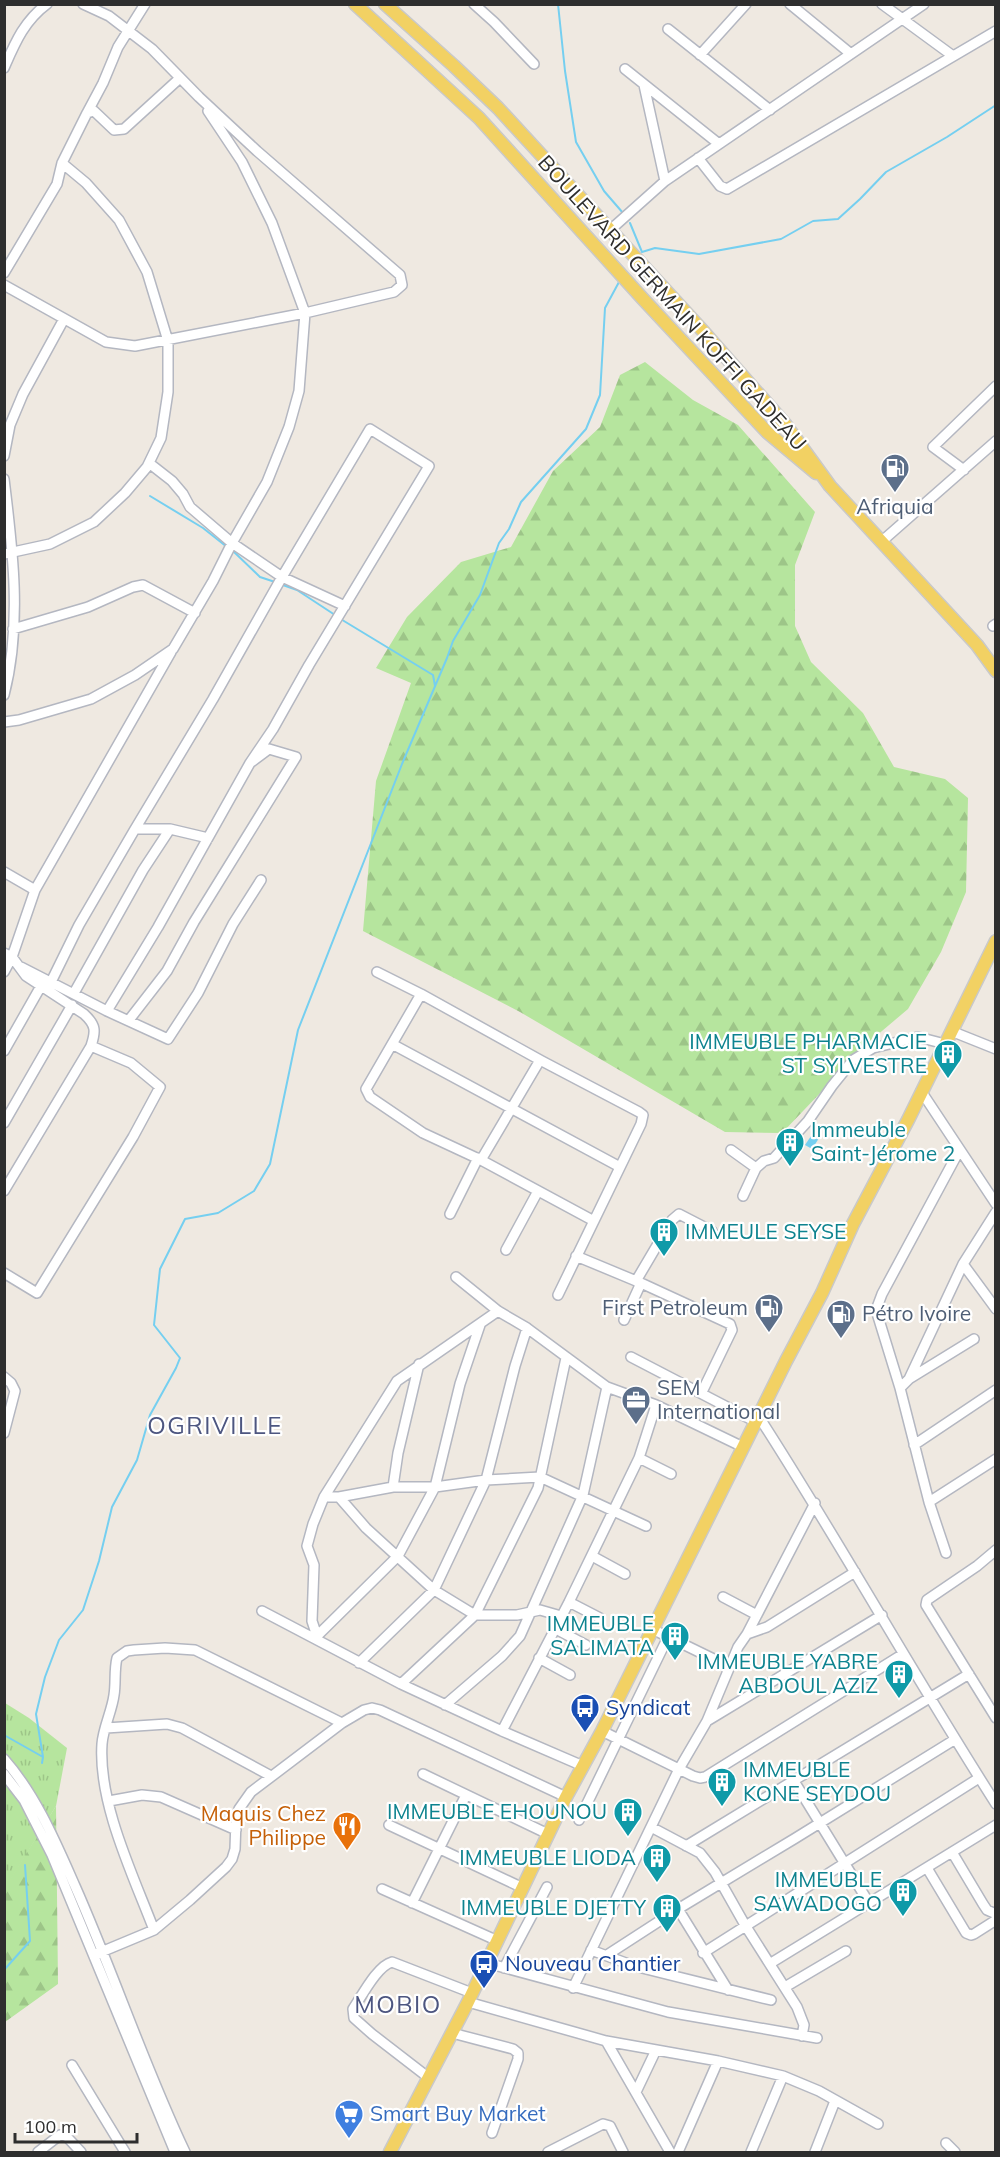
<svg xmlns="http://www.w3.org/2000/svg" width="1000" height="2157" font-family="Mulish,sans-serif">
  <defs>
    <pattern id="grass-tufts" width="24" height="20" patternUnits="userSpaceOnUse" patternTransform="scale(1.5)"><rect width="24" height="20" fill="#b6e59e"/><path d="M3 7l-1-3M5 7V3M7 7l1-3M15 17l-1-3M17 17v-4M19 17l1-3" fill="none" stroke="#9dc588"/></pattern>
    <pattern id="forest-firs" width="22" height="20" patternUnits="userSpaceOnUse" patternTransform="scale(1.5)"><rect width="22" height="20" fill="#b6e59e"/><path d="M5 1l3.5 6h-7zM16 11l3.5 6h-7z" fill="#9dc588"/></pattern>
    <pattern id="water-waves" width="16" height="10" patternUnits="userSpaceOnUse" patternTransform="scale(1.5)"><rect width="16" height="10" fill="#75cff0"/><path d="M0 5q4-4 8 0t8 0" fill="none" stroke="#66b2ce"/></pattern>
  </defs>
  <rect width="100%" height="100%" fill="#efe9e1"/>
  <path fill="url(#grass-tufts)" d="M5,1703L29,1718L67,1748L56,1806L5,1889Z"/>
  <path fill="url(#forest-firs)" d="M645,362L693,400L738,425L815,512L795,565V626L811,662L863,713L894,767L945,779L968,798L966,892L941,952L908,1009L869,1042L782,1133L725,1132L520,1012L363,931L376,781L411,683L376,668L407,617L461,562L511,547L553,471L600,427L620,375Z
    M56,1806L58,1984L5,2022L4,1889Z"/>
  <path fill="url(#water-waves)" d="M815,1130L821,1135L812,1149L805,1145Z"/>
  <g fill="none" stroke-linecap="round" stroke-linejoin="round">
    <path stroke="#75cff0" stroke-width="2" d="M558,4L565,71L576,142L604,191L623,213
      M630,223L642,252L655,248L699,254L781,239L813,221L838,219L860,199L886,172L947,137L996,105
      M150,496L203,528L227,547
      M232,550L260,577L275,582
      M280,584L297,590L335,615
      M339,618L433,675L435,686
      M4,1735L43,1757L42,1763
      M43,1757L36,1714L45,1677L59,1640L83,1610L99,1561L112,1507L137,1460L150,1415L176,1368L180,1358L154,1325L160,1269L185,1219L218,1213L254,1191L270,1164L298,1030L402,764L447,658L453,641L480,595L499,543L509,529L521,502L586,429L600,395L605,308L619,282
      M4,1970L30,1941L25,1865"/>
    <g stroke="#b4b7c1" stroke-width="12">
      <path id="minor" d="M474,4L494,22L534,64
        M790,4L851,54
        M882,4L953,56
        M668,29L770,110
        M700,55L746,4
        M4,68C15,43 24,21 47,4
        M625,69L719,144
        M644,85L665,181
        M87,113L103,83L118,47L145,4
        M698,158L720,186L727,189L996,31
        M609,231L665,181L924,4
        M4,273L57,184L62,163L87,113L94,111L114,130L124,129L180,78
        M4,285L106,342L135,346L305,313L394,292L402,285L400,275L257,151L199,97L152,49L109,16L83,4
        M4,456L10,425L23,394L64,319
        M149,463L172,481L183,494L190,507L232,543L282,577L345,606
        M964,470L933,447L996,386
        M4,479C13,551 22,625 4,695
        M881,542L996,441
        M4,554L50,544L94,522L125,493L147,467L161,438L168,392V341L147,272L119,220L86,183L62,163
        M993,626L996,624
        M13,629L88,607L133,587L143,585L195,613
        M4,722L19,720L91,699L135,675L173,649L213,581L232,543L267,482L289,427L299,391L305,313L272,223L242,162L208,111
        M135,829L213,699L282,577L370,429L429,466L309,665L273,729L250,763
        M4,872L35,890
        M4,953L12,957L4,972
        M21,967L107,1011L168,1039L198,993L233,924L261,880
        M377,972L421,994L540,1060L639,1112L643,1115L641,1124L558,1295
        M51,982L79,925L135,829H170
        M74,993L143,870L170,829L208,838
        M421,994L366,1089L370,1097L423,1133L481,1160L594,1221
        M107,1011L158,927L250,763L269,749L296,757L194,922L167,971L129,1020
        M951,1031L996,1049
        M392,1044L620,1167
        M4,1051L41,986
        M921,1091L996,1204
        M4,1123L72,1005
        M731,1150L756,1168
        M481,1160L540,1060
        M4,1191L91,1046C96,1031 96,1025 84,1014L26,976L12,957L35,890L171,652
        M743,1196L756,1168L764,1161L774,1158L808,1121L832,1086L853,1060L873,1048L918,1037L945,1044
        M450,1214L478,1158
        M506,1250L538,1191
        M576,1256L641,1283L730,1324L732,1330L702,1392
        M963,1264L996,1309
        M4,1273L37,1293L133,1137L160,1087L131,1063L91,1046
        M456,1277L498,1311L527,1328L607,1387L656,1405L743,1447
        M636,1281L672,1220L679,1214L712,1231
        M624,1320L641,1283
        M631,1357L756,1422
        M4,1377L11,1383L15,1391L4,1433
        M909,1379L974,1339
        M900,1388L909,1379L963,1264L996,1212
        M759,1417C841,1544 914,1676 996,1804
        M914,1445L996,1390
        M639,1458L671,1474
        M393,1487L398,1453L419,1364
        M324,1497H339L393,1487H435L486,1480L540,1477L646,1526
        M339,1497L366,1528L434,1590L475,1615H517L540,1610L561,1616
        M929,1502L996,1459
        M996,1550L977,1566L927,1600L926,1605L996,1718
        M946,1553L929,1502L900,1388L876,1310L882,1294L959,1151
        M592,1556L625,1574
        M723,1597L757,1615
        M569,1602L600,1618
        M262,1611L401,1684L502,1731L583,1766
        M554,1628L586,1645
        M652,1629L730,1667
        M747,1634L767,1627L855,1572
        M317,1636L312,1621L314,1565L307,1546L313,1524L324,1497L397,1381L498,1311
        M315,1638L398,1556L435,1487L460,1384L480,1325
        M539,1658L570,1675
        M359,1663L434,1590L486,1480L515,1366L527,1328
        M401,1684L475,1615L538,1488L566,1358
        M445,1705L502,1656L520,1636L583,1495L607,1387
        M707,1721L882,1615
        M106,1728L167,1724L182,1728L271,1776
        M502,1731L569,1602L639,1458L656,1405
        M602,1731L693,1776L700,1778L705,1777L903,1654
        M4,1759C36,1795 56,1843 75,1886C114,1974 144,2066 185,2152
        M4,1774L24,1800L52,1855L175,2152
        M423,1774L548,1834
        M794,1781L869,1903
        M109,1801L142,1795L161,1797L236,1830
        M579,1820L668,1637
        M389,1825L523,1888
        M651,1827L700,1853L715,1872L745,1925L797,2007L804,2025L802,2036
        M686,1846L969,1674
        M952,1852L983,1904L987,1910L996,1914
        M927,1868L966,1933L971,1935L974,1934L996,1920
        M382,1889L498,1941
        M412,1903L466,1795
        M678,1909L728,1990
        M154,1930C133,1875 98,1803 102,1744C103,1728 112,1711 114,1695C116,1683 114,1670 117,1658L127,1651L134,1650L165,1648L195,1650L342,1723
        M591,1950L634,1966L771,2000
        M703,1953L979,1778
        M94,1955L154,1930L190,1900L226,1867L232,1859L235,1849L236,1820L239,1809L251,1792L342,1723L364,1710L372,1708L380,1710L566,1797
        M607,1955L678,1909L794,1839L954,1740
        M487,1963L668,2012L817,2038
        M771,1963L996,1825
        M504,1968L547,1887
        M785,1987L846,1951
        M573,1988L679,1769L707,1721L738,1647L747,1634L815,1503
        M468,2002L606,2041L718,2061L783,2076L819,2091L878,2124
        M452,2033L513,2049L518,2053V2059L492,2133
        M606,2041L670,2152
        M72,2065L125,2152
        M429,2078L372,2034L354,2018L353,2009C362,1996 377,1966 392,1962L472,1993
        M636,2092L656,2050
        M946,2143L955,2152
        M38,2152L60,2135L66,2136L81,2152
        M548,2152L603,2124L610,2126L623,2152
        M678,2152L718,2061
        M751,2152L783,2076
        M815,2152L835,2101"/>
    </g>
    <g stroke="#c9c9c9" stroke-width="15">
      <path id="major" d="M355,4L479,118L643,299L767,432L816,473
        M385,4L454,66L498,108L702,330L785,424L830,486L977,645L996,671
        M390,2152L468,2002L566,1797L602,1731L786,1361L822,1293L853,1224L908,1120L996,941"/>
    </g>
    <use href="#minor" stroke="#fff" stroke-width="9"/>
    <use href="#major" stroke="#f2d163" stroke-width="12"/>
  </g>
  <defs>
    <g id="fuel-pin" transform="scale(1.5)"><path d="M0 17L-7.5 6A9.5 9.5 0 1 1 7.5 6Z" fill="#5c6f8a" stroke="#fff"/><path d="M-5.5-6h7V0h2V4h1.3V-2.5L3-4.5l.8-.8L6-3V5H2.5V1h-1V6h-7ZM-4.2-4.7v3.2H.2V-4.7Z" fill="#fff"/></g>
    <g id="building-pin" transform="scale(1.5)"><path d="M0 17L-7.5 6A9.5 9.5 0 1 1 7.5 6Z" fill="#0f9aa8" stroke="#fff"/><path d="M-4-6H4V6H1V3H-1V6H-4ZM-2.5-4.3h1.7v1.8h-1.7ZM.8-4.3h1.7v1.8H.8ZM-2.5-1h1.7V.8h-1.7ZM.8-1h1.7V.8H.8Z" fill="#fff"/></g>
    <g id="office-pin" transform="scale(1.5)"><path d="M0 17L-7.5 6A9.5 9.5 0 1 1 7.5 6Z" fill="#5c6f8a" stroke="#fff"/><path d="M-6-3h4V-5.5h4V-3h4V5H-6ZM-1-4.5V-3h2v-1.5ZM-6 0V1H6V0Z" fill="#fff"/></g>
    <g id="bus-pin" transform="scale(1.5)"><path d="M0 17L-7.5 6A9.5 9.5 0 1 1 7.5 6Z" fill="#1a4fb4" stroke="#fff"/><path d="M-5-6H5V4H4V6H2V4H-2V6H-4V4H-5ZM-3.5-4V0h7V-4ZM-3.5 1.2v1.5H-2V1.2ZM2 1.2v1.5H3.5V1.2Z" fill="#fff"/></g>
    <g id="restaurant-pin" transform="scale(1.5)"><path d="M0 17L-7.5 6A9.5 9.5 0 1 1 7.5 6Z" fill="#e8710a" stroke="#fff"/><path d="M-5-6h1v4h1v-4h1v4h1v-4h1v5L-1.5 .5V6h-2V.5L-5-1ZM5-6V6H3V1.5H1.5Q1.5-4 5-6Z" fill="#fff"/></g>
    <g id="supermarket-pin" transform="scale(1.5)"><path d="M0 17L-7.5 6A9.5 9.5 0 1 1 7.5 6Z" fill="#3f7fe0" stroke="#fff"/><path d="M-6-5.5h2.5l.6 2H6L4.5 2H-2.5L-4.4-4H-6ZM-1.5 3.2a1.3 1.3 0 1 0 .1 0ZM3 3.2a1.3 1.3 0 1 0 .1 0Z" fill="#fff"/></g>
  </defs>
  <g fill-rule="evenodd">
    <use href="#fuel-pin" x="895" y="468"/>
    <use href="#building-pin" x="948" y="1054"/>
    <use href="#building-pin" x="790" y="1142"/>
    <use href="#building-pin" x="664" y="1232"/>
    <use href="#fuel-pin" x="769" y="1308"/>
    <use href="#fuel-pin" x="841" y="1314"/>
    <use href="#office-pin" x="636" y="1400"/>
    <use href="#building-pin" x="675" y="1636"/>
    <use href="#building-pin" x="899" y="1674"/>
    <use href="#bus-pin" x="585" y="1708"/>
    <use href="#building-pin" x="722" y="1782"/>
    <use href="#building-pin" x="628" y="1812"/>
    <use href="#restaurant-pin" x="347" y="1826"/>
    <use href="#building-pin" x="657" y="1858"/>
    <use href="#building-pin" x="903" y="1892"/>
    <use href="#building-pin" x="667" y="1908"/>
    <use href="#bus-pin" x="484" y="1964"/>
    <use href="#supermarket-pin" x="349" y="2114"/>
  </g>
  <g text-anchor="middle" stroke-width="4.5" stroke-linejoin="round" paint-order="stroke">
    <g font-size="21" fill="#2e2e2e" stroke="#fff">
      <text transform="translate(672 303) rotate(48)" y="7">BOULEVARD GERMAIN KOFFI GADEAU</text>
    </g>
    <g font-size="21" fill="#4e5e75" stroke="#fff" text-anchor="start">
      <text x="895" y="514" text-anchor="middle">Afriquia</text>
      <text x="748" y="1315" text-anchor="end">First Petroleum</text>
      <text x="862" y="1321">Pétro Ivoire</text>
      <text x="657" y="1395">SEM<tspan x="657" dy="24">International</tspan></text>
    </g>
    <g font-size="21" fill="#0d838f" stroke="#fff" text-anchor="end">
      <text x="927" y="1049">IMMEUBLE PHARMACIE<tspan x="927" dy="24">ST SYLVESTRE</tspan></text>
      <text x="811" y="1137" text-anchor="start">Immeuble<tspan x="811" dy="24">Saint-Jérome 2</tspan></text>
      <text x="685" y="1239" text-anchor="start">IMMEULE SEYSE</text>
      <text x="654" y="1631">IMMEUBLE<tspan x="654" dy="24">SALIMATA</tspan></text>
      <text x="878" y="1669">IMMEUBLE YABRE<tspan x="878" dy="24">ABDOUL AZIZ</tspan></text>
      <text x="743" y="1777" text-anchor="start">IMMEUBLE<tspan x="743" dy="24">KONE SEYDOU</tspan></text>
      <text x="607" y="1819">IMMEUBLE EHOUNOU</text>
      <text x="636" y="1865">IMMEUBLE LIODA</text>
      <text x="882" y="1887">IMMEUBLE<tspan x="882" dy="24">SAWADOGO</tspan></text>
      <text x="646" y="1915">IMMEUBLE DJETTY</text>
    </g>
    <g font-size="21" fill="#164399" stroke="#fff" text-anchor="start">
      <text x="606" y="1715">Syndicat</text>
      <text x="505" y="1971">Nouveau Chantier</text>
    </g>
    <g font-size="21" fill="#c56008" stroke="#fff" text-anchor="end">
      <text x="326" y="1821">Maquis Chez<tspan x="326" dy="24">Philippe</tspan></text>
    </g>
    <g font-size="21" fill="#366cbe" stroke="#fff" text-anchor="start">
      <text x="370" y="2121">Smart Buy Market</text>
    </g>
    <g font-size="24" letter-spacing="1.5" fill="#4d5680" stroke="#fff">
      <text x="215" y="1434">OGRIVILLE</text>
      <text x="398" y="2013">MOBIO</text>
    </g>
  </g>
  <rect width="1000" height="2157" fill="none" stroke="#2e2e2e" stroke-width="12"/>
  <path d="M15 2133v9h122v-9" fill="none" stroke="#2e2e2e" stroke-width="3"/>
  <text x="24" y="2133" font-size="18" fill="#2e2e2e" stroke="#ffffff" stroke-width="4.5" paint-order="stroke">100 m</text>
</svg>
